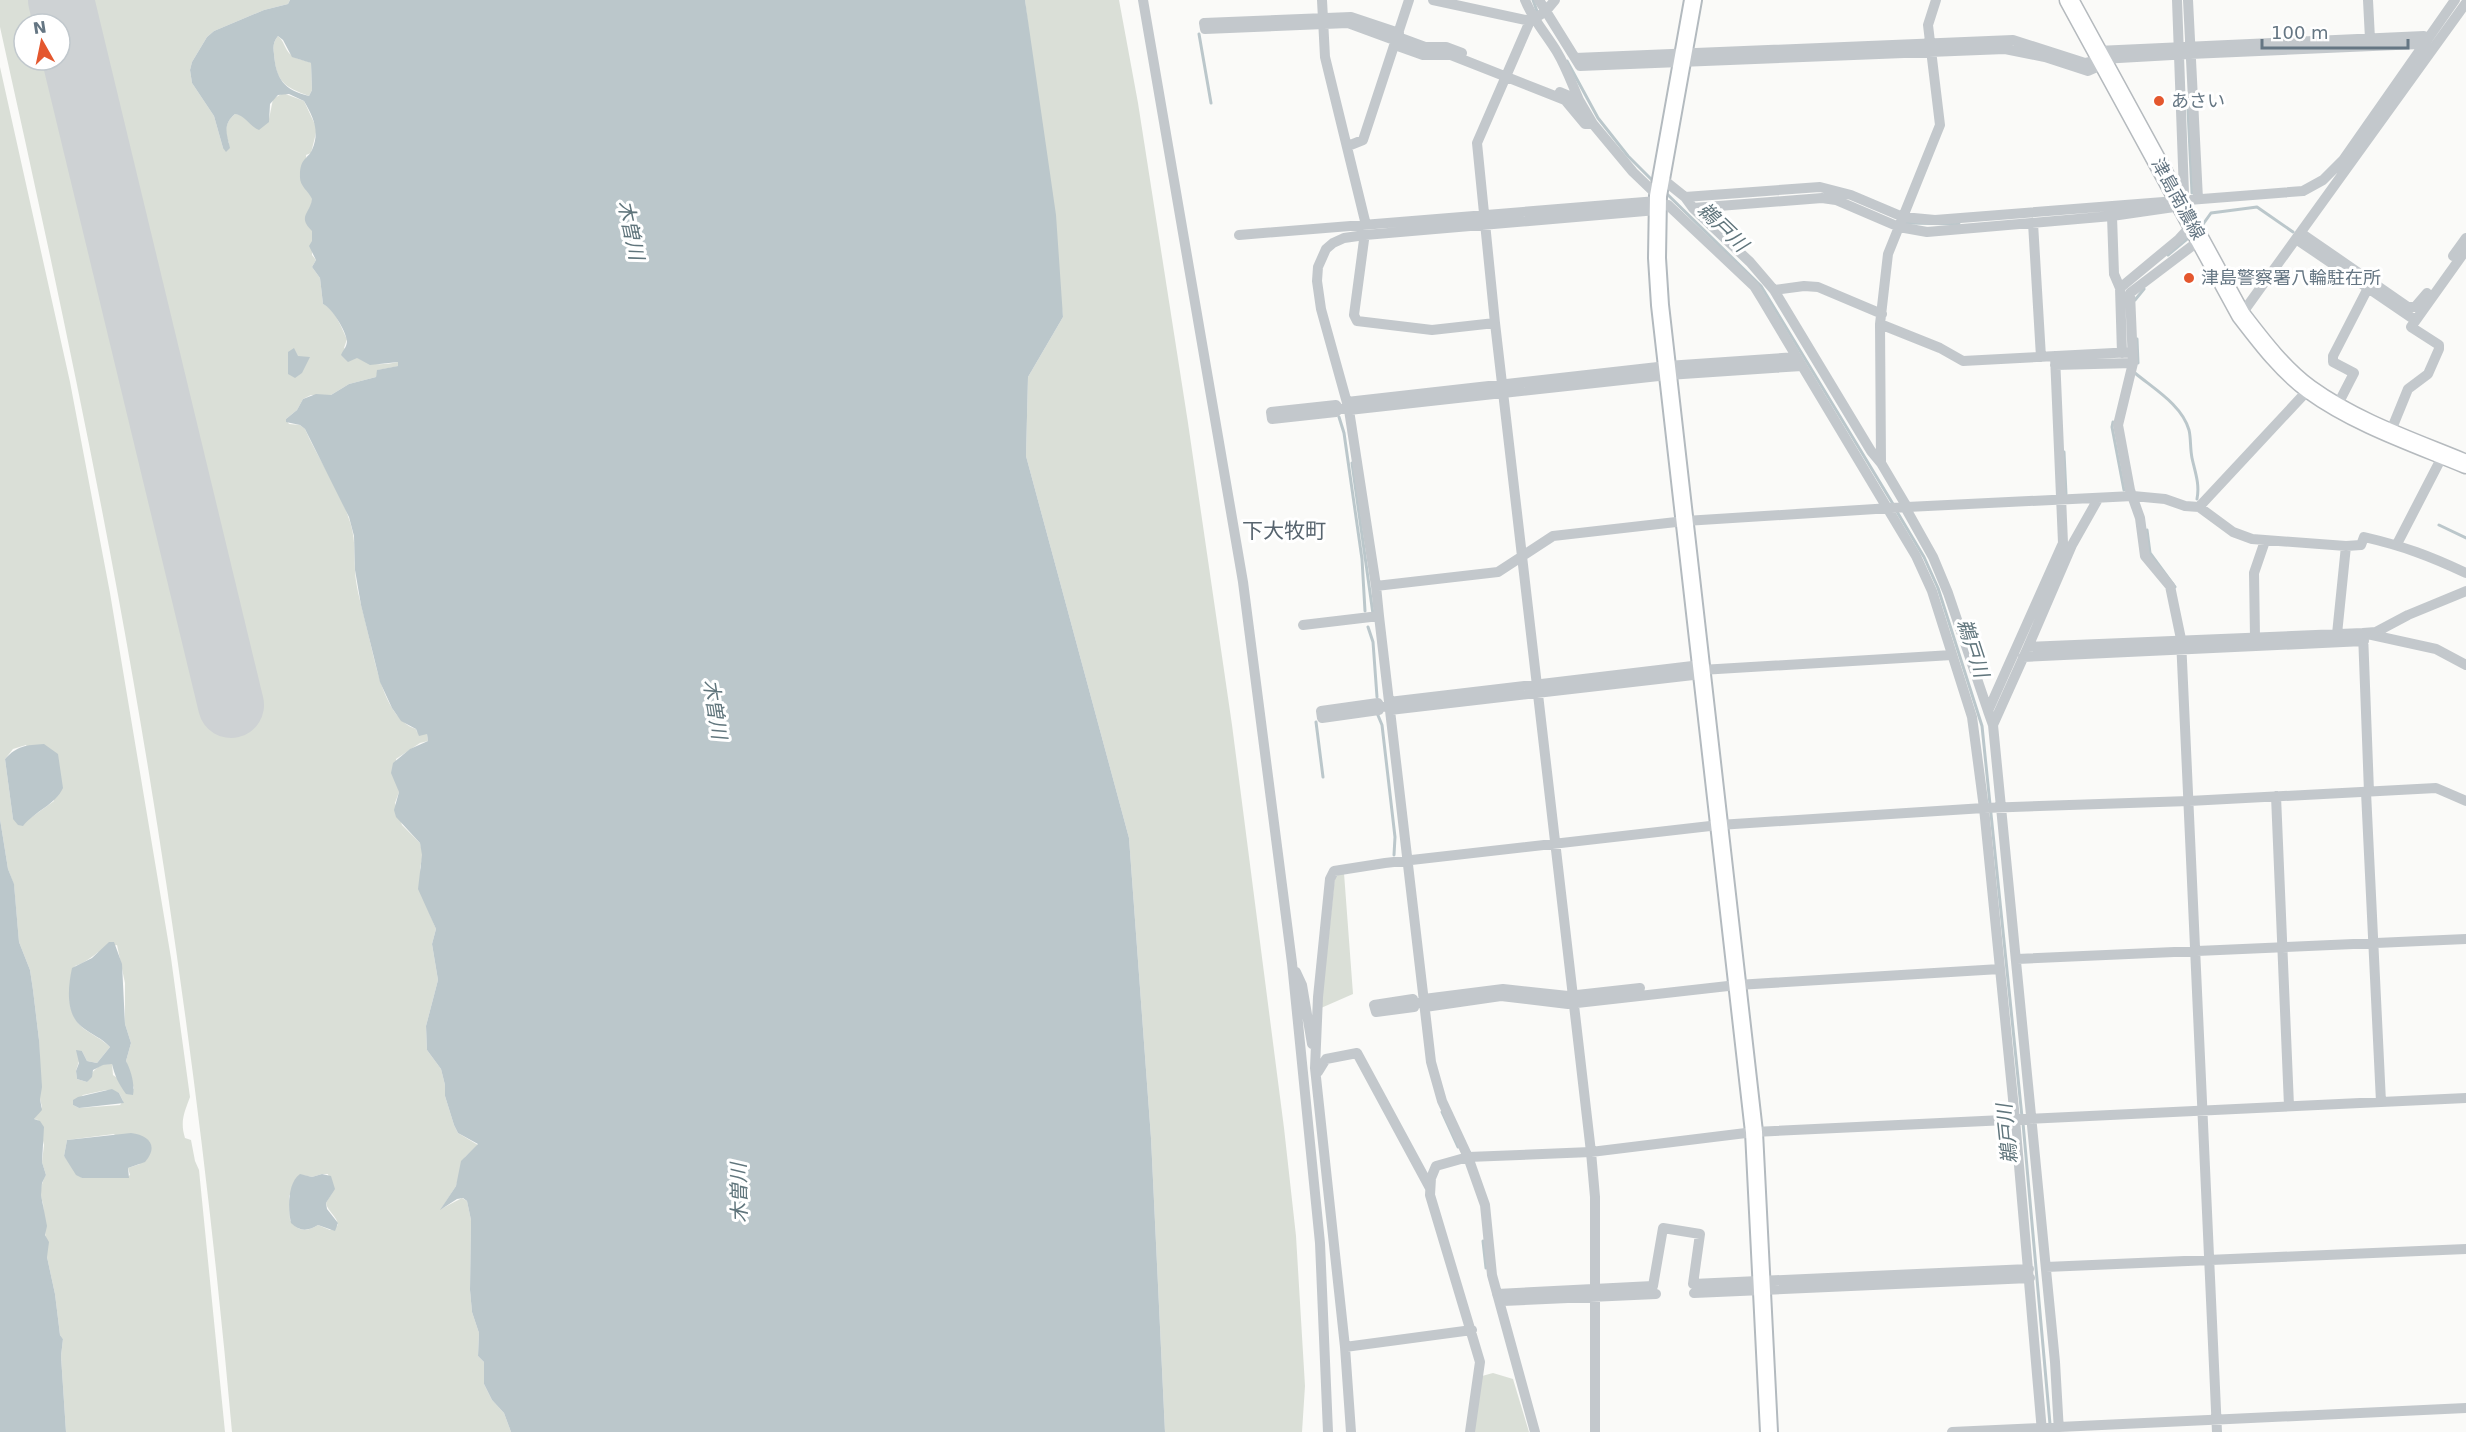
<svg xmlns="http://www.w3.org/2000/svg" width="2466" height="1432" font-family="'DejaVu Sans','Noto Sans JP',sans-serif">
  <rect width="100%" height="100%" fill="#fafaf8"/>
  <path fill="#dadfd7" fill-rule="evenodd" d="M0,0H290L288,4L264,10L214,31L207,37L192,62L190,70L192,83L214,116L223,148L229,143C224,132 225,122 235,114L269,119L273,99L283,93L304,101L317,129L311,153L306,155C308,169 310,184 312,199C313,209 300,218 312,230V255L316,260L312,267L320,278L323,304C335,309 341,327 347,339L344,348C364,364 373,367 398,362L399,366L378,370L376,377L349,384L331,395H311L303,399L297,410L286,419L289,424L300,425L305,429C318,459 338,486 348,516C356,537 354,550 355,571C356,590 363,610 367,629C375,659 383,718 416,729L417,732L427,734L428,741L420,743L396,759L399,792L395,803L402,825L420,843L423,855L420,868L428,910L436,929L432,944L438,980L426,1026L427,1050L441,1069L445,1085V1096L454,1125L458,1133L478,1145L465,1157L456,1186L441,1209L462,1198L467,1201L471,1220L470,1290L472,1312L479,1333L478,1356L484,1362V1384L492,1400L504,1413L511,1432H232C207,1151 169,872 118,595C83,405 42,216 0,27ZM24,24H60V60H24ZM322,1174H328L332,1193L326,1203C328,1212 337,1216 338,1225L330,1230L318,1225C307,1232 298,1232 290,1220L289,1196L302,1175L312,1177Z
    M1025,0H1119L1138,103L1188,423L1232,725L1284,1128L1296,1236L1305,1386L1302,1432H1165L1151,1138L1129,838L1026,456L1028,377L1063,317Z
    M278,36C284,41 284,47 289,53C296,60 303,59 311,63L312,90L309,96C284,87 276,81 274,54C273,47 273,42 278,36Z
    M0,67L70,382L110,593L171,958L190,1097C184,1113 180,1122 185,1138L191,1140L195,1161L199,1170L225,1432H66L61,1356L63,1339L60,1335L55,1294L47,1257L43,1203C39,1194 41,1183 46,1175L42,1162L44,1145L38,1120L34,1119L42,1107L40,1099L39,1040L33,990L30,970L19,942L14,885L8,869L0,819ZM26,745L54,801L29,819H13L5,759L13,749ZM117,945L125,983V1024L131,1043L126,1061L134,1089L113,1075L112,1064C98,1063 92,1071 87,1082L77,1079L76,1071L82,1051L87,1061L97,1063L110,1047C102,1039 92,1035 83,1028C65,1013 68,986 75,966C94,960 96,948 117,945ZM106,1090L119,1093L123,1101L120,1105L79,1108L73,1105L83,1095ZM114,1134L140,1164L128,1168L130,1175L125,1178H82L64,1156L67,1140Z
    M1344,873L1353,994L1321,1008L1335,876Z
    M1493,1373L1513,1379L1529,1432H1474L1482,1376Z"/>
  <path fill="#bbc7cb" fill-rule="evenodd" d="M290,0H1025L1056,215L1063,317L1028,377L1026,456L1129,838L1151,1138L1165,1432H511L504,1413L492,1400L484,1384V1362L478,1356L479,1333L472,1312L470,1290L471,1220L467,1201L463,1198L457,1199L440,1210L456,1186L461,1161L478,1144L458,1133L454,1125L445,1096V1085L441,1069L427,1050L426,1026L438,980L432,944L436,929L418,889L422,855L420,843L396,817L394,810L399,792L391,773L393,763L410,749L428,741L427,734L419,736L416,729L401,721L392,708L380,682L361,605L355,570L354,536L349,517L305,429L300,425L286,422V419L297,410L303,399L316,394L331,395L349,384L376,377L377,370L398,366V362L370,365L357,358L348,362L341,355C343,350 347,347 347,341C346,331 332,308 323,304L320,278L312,267L316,260L309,246L312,241V231C297,216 310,214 312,199C308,190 299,186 300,175C300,158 308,159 312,150C320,132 314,118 304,101L289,94L278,95L270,104L269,122L259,130C249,126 245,115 235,114C222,125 227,134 230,148L226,152L223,148L214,116L192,83L190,70L192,62L207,37L214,31L264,10L288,4ZM278,36L283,40L292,57L311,63L312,90L309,96C284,90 276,79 274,54C273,47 273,42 278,36Z
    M294,348L298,356L310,357L302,373L295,378L288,374V352Z
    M44,744L58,754L63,788C55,805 35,811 23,826L18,825L13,819L5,759C17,746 26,745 44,744Z
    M0,819L8,869L14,884L19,942L30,970L33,990L39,1040L42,1087L40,1099L42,1110L34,1119L40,1121L44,1127L42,1162L46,1175L42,1183L41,1195L47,1226L45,1235L49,1242L47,1257L55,1294L60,1335L63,1339L61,1356L66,1432H0Z
    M109,942H114L122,964L125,1024L131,1043L126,1061C131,1070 135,1085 133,1095L126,1094C118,1083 115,1076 112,1064L103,1065L93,1070L92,1077L87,1082L77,1079L76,1071L79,1063L76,1050L82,1051L87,1061L97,1063L110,1047C102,1038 92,1035 82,1027C65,1014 68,987 72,968L92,958Z
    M112,1089L119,1093L124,1103L79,1108L73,1105V1100L78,1097Z
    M131,1133C149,1135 159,1146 145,1162L128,1168L129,1178H82L76,1175L64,1156L67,1140Z
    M300,1174L312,1177L322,1174L331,1176L335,1189L326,1203L327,1209L338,1223L335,1231L318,1225C308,1231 300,1232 291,1223C288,1210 287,1183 300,1174Z"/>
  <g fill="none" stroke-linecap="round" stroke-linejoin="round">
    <path stroke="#bbc7cb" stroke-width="3" d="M1533,0L1538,14
      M1199,34L1211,103
      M1567,61L1598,118L1628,156L1653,181
      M2188,110L2192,193
      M1665,192L1761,286L1893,504
      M1906,223L1959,224
      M2201,227L2211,213L2257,207L2293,232
      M2168,255L2187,239
      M2135,300L2144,289
      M2137,339L2138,363
      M2135,373C2154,389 2182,405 2189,430C2191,438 2190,448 2192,458C2195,472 2200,484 2197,499
      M1339,417L1344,433L1362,559L1365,611
      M2113,422L2112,427L2124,490
      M2064,452L2066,494
      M1352,463L1373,614
      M1896,510L1924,557L1938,588L1982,726L2022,1117
      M2439,525L2466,538
      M2147,530L2150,553L2175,587
      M1368,627L1373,642L1377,697
      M1377,713L1382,725L1395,837L1394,855
      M1316,722L1323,777
      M1442,1112L1458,1147
      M2023,1123L2050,1424
      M1483,1241L1486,1268"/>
    <path stroke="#ced2d4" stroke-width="66" d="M61,0L231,705"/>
    <g stroke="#b3babf" stroke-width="20">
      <path id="secondary" d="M1693,0L1658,196L1657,258L1660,305L1754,1132L1769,1432"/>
    </g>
    <g stroke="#b5babe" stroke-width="21">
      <path id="primary" d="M2069,0L2241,315C2261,341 2282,369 2309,389C2356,423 2413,442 2466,464"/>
    </g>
    <path stroke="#c3c8cc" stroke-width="10" d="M1143,0L1243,582L1292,963L1320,1243L1328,1432
      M1322,0L1325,57L1366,225L1354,315L1357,321L1432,330L1495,323
      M1433,0L1530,21
      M1525,0C1533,20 1546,34 1557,52C1566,67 1572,84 1579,100
      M1539,0L1580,66L2005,49L2045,57L2088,71L2104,64
      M1555,0L1545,12L1530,21L1477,143L1495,323L1591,1152L1595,1197V1432
      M2177,0L2184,193L2178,201
      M2188,0L2198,199
      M2368,0L2370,39
      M1398,37L1425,47H1446L1462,53
      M1397,41L1348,23L1205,29L1204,23L1351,17L1399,33
      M1395,45L1423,55H1451L1565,100L1585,124H1593L1633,172L1658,196
      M2097,51L2424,36L2428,38
      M1575,58L2013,40L2085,63L2101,59L2190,54L2419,44L2422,46
      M1560,92L1579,100
      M1575,103L1579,100L1593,124
      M1348,146L1363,140L1409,0
      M1660,177L1685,197L1820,187L1851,195L1903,217L1935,220L2303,191L2323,180L2343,160L2455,0
      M1685,197L1693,208L1822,198L1836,200L1899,227L1927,232L2112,216L2181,206
      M1657,206L1668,205L1754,286L1762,299L1916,556L1932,591L1972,717L1984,808L2015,1119L2042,1432
      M1693,208L1750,262L1774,290L1871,451L1881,463
      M2112,216L2114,274L2120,288L2179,239L2192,225
      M2033,223L2041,357
      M2301,233L2408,307H2415L2427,293
      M1239,235L1657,201
      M2296,239L2415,320
      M2200,240L2130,293L2133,363L2118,425L2130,490L2140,518L2145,556L2170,586L2181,639L2217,1432
      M2453,256L2466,238
      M2120,288L2122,353
      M1774,290L1804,286L1818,287L1882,314
      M2241,315L2466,3
      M1880,324L1940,348L1963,361L2133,352
      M2055,365L2133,363
      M1347,402L1667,366L1797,357
      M2337,406L2354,373L2333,362V356L2368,288
      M1339,409L1336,412L1272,419L1271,412L1336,405L1339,409L1349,408
      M1349,410L1668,375L1802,366
      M2390,433L2408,389L2428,374L2439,349V345L2411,327L2466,250
      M2098,499L2072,545L2028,647L2363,633L2436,649L2466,665
      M1905,507L1933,557L1948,593L1988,711
      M1907,507L1881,463L1880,324L1888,254L1940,125L1928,25L1936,0
      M2199,507L2233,532L2252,539L2346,546L2361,545L2364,537C2403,546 2430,556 2466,573
      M2397,544L2443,455
      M1376,586L1349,410L1321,309L1317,281L1318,267L1326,249L1333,243L1344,238L1365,235L1657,210
      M1379,616L1431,1062L1442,1101L1468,1157L1485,1205L1492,1275L1535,1432
      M1303,625L1379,616L1376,586L1498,572L1553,536L1685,521L1907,507L2133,496L2165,499L2185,506L2199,507L2309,389
      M2337,634L2346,546
      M2255,637L2254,573L2265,541
      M2028,647L1993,725L2055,1362L2059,1432
      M2023,657L2364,641
      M1701,670L1952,655
      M1389,702L1701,665
      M1380,707L1379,710L1322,718L1321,711L1378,703L1380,707L1390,706
      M1390,710L1702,674
      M1993,725L1988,711L2063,543L2055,356
      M2366,792L2381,1102
      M2369,792L2363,633L2376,632L2408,615L2466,591
      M2276,796L2289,1106
      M2017,959L2466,939
      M1296,972L1302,985L1312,1044
      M1424,999L1503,989L1568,996L1640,988
      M1414,1004V1007L1376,1012L1374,1005L1413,999L1414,1004L1424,1002
      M1425,1007L1501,996L1568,1004L1737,985L2000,969
      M1318,1072L1326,1059L1357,1053L1430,1188
      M2046,1267L2466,1249
      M1694,1293L2030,1278
      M1497,1294L1653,1286L1663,1228L1700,1234L1693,1284L2029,1269
      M1503,1301L1656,1294
      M1345,1347L1472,1330
      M1351,1432L1345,1347L1315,1068L1318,997L1330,879L1334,871L1385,863L1719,825L1984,808L2189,801L2436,788L2466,801
      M1470,1432L1480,1362L1430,1195L1431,1178L1436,1166L1468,1157L1591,1152L1754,1132L2466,1098
      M1952,1432L2466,1408"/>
    <use href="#secondary" stroke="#fff" stroke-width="16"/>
    <use href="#primary" stroke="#fff" stroke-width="18"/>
  </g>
  <g fill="#e4572e" stroke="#fff" stroke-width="2">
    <circle cx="2159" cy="101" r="6"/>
    <circle cx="2189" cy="278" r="6"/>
  </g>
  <g text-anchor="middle" stroke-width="6" stroke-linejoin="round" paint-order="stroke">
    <g font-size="18" fill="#657683" stroke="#fff" text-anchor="start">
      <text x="2171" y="107">あさい</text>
      <text x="2201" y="284">津島警察署八輪駐在所</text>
    </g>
    <g font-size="18" fill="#657683" stroke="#fff">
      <text transform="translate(2178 199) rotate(61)" y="6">津島南濃線</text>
    </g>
    <g font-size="20" font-style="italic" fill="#60757c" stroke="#fff">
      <text transform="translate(1723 227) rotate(44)" y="7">鵜戸川</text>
      <text transform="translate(631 230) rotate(78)" y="7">木曽川</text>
      <text transform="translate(1973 648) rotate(72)" y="7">鵜戸川</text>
      <text transform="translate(715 709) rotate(81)" y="7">木曽川</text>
      <text transform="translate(2007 1134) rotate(-96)" y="7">鵜戸川</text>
      <text transform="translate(739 1193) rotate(-91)" y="7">木曽川</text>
    </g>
    <g font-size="21" fill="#57646e" stroke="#fff">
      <text x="1284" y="538">下大牧町</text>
    </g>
  </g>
  <g transform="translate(42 42) rotate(351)"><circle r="28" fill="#ffffff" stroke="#c1c8cd" stroke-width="1.5"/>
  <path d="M0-4.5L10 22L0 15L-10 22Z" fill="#e4572e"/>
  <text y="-9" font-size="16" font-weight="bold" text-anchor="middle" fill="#657683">N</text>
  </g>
  <path d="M2262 39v9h146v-9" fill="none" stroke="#657683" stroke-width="3"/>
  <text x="2271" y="39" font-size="18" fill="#657683" stroke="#ffffff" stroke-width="4.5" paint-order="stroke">100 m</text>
</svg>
